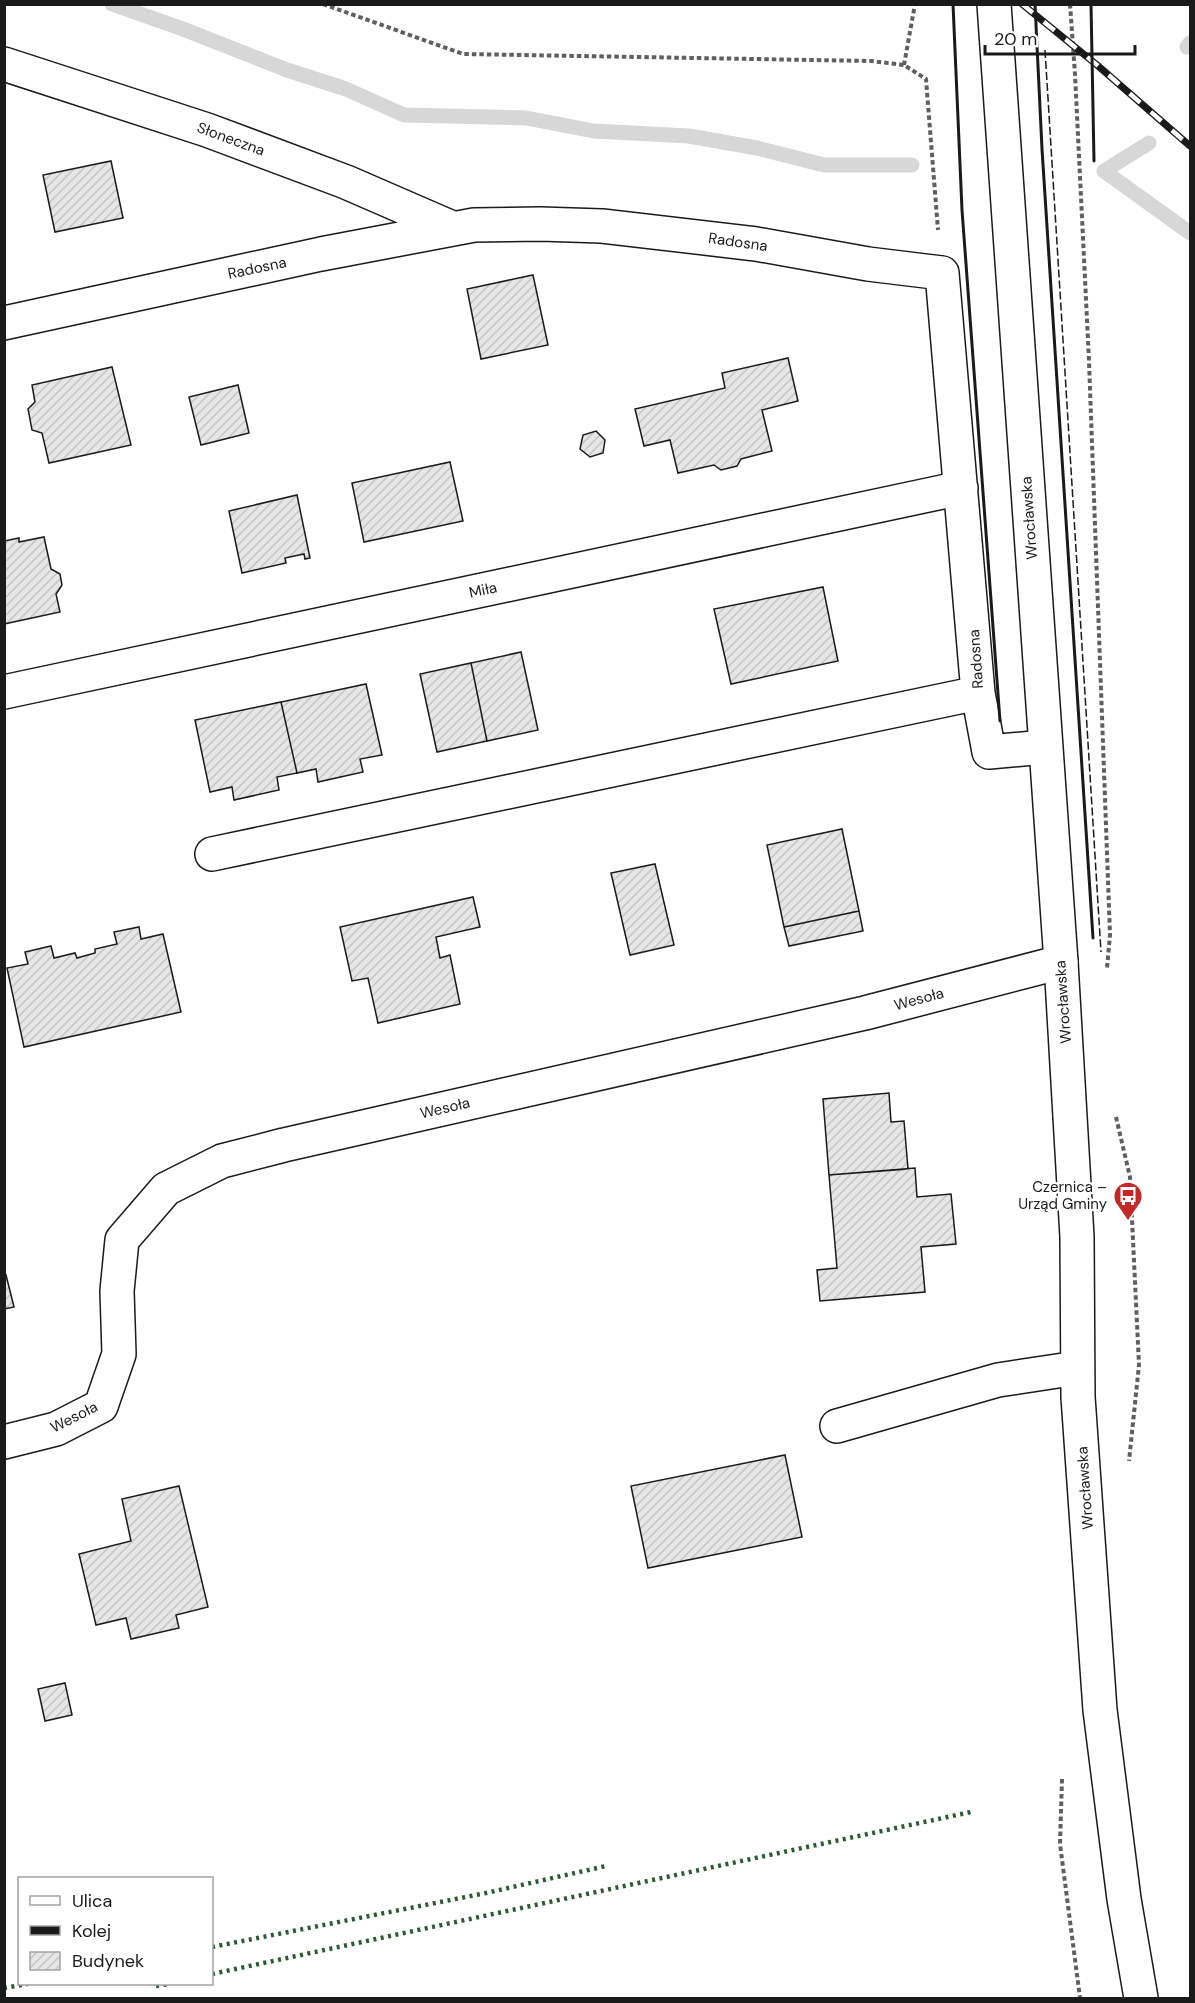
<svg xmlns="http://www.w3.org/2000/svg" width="1195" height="2003" font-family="'DM Sans',sans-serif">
  <defs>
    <pattern id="building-hatch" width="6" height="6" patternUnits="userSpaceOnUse" patternTransform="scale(1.5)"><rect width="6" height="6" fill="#e6e6e6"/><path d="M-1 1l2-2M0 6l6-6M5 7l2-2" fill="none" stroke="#c5c5c5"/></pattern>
  </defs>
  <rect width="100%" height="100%" fill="#fff"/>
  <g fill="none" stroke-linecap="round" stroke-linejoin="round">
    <path stroke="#d7d7d7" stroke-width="15" d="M112,4L183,29L287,70L346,89L404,115L526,118L594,131L689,136L757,148L824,165H912
      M1187,47L1190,43
      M1149,143L1104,171L1190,233"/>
  </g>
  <path fill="url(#building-hatch)" stroke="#1a1a1a" stroke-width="1.5" d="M111,161L123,218L55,232L43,175Z
    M533,275L548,345L481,359L467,289Z
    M788,358L798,401L762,410L772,451L741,459L737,466L721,470L714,465L678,473L670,440L644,446L635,409L725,388L722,373Z
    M112,367L131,445L49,463L42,433L32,430L28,409L35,402L32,385Z
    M238,385L249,433L201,445L189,397Z
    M596,431L605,440L603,453L590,457L580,449L583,435Z
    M450,462L463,521L364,542L352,483Z
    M297,495L310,558L305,559L304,554L285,558L286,563L242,573L229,511Z
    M44,537L51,569L60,574L62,585L56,594L60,612L4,624V541L19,538V542Z
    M823,587L838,661L731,684L714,609Z
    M521,652L538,730L487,741L471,663Z
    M471,663L487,741L437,752L420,674Z
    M366,684L382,755L360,759L363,772L318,782L316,769L297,773L281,702Z
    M281,702L297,773L277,777L279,790L234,800L232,787L210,792L195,720Z
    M842,829L859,911L784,927L767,845Z
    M655,864L674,945L630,955L611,873Z
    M473,897L480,927L436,937L440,958L450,955L460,1004L378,1023L368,978L352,981L340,927Z
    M859,911L863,931L789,946L784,927Z
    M139,927L141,939L163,934L181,1012L24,1047L7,968L28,964L25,952L51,946L54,958L75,953L77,958L95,953V949L117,944L114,932Z
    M889,1093L891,1122L904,1121L908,1169L829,1175L823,1099Z
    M915,1168L917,1197L951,1194L956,1244L921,1247L925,1292L820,1301L817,1270L837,1268L829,1175Z
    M6,1275L14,1307L4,1309V1276Z
    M785,1455L802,1537L648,1568L631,1486Z
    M179,1486L208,1607L176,1615L179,1628L131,1639L126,1618L96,1625L79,1554L131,1541L122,1499Z
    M65,1683L72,1715L45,1721L38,1689Z"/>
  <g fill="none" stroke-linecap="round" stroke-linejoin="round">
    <g stroke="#1a1a1a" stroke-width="36">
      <path id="minor" d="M4,64L207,130L346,182L452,228
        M4,323L321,254L474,225L540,224L602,226L756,244L868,264L942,273L978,693L989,752L1045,747
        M4,692L961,488
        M212,854L978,693
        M837,1426L998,1380L1077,1368
        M4,1442L56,1429L101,1406L119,1354L117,1291L122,1240L166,1189L222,1161L284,1145L865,1013L1061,962"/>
    </g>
    <g stroke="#1a1a1a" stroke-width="36">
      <path id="major" d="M994,4L1061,962L1077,1237L1078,1397L1100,1710L1124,1899L1141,1998"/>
    </g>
    <path stroke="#5f5f5f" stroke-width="4" stroke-dasharray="4.5 3" stroke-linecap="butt" d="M323,4L463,54L871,61L904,65L926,79L938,230
      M1070,4L1075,74L1089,361L1110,935L1107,968
      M904,65L915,4
      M1116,1117L1130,1177L1139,1365L1129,1461
      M1062,1779L1060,1844L1080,1998"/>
    <use href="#minor" stroke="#fff" stroke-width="33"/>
    <use href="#major" stroke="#fff" stroke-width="33"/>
    <g stroke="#1a1a1a" stroke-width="7">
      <path id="rail" d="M1022,4L1097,65L1190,146"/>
    </g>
    <use href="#rail" stroke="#fff" stroke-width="4.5" stroke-dasharray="14" stroke-linecap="butt"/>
    <path stroke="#2b5a34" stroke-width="4.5" stroke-dasharray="3 4.5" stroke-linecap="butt" d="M212,1947L486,1893L606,1866
      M212,1974L971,1812
      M156,1986L169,1984
      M4,1988L28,1984"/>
    <path stroke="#1a1a1a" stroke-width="1.5" stroke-dasharray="8 3" stroke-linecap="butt" d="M1045,50L1101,952"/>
    <path stroke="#1a1a1a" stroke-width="3" d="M953,4L962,210L1000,721
      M1035,4L1042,149L1093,938
      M1091,4L1094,161"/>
  </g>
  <defs>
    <g id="bus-pin" transform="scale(1.5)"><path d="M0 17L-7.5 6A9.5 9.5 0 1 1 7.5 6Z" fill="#c62828" stroke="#fff"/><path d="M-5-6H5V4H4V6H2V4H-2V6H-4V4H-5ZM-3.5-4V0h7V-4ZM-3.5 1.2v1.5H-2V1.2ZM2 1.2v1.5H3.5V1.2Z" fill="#fff"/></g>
  </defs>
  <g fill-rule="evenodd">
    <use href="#bus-pin" x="1128" y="1196"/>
  </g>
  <g text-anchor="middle" stroke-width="4.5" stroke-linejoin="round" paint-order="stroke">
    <g font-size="15" fill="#1a1a1a" stroke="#fff">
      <text transform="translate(231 139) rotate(20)" y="5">Słoneczna</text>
      <text transform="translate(738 242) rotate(8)" y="5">Radosna</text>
      <text transform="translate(257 268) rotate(-12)" y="5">Radosna</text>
      <text transform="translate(1029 518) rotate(-94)" y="5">Wrocławska</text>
      <text transform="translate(483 590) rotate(-12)" y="5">Miła</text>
      <text transform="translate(976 659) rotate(-94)" y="5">Radosna</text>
      <text transform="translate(919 999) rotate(-15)" y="5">Wesoła</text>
      <text transform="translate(1063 1002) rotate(-94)" y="5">Wrocławska</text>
      <text transform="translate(445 1108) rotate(-13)" y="5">Wesoła</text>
      <text transform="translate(74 1417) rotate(-27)" y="5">Wesoła</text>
      <text transform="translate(1085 1488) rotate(-94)" y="5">Wrocławska</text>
    </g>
    <g font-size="15" fill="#1a1a1a" stroke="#fff" text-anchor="end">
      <text x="1107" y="1192">Czernica –<tspan x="1107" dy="17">Urząd Gminy</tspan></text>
    </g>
  </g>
  <rect width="1195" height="2003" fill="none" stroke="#1a1a1a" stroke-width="12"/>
  <rect x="18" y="1877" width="195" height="108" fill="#ffffff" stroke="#a3a3a3" stroke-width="1.5"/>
  <rect x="30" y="1896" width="30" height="9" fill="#ffffff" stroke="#a3a3a3" stroke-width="1.5"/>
  <text x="72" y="1907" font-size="18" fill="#1a1a1a">Ulica</text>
  <rect x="30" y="1926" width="30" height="9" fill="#1a1a1a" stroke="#a3a3a3" stroke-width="1.5"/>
  <text x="72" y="1937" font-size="18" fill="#1a1a1a">Kolej</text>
  <rect x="30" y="1952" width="30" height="18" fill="url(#building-hatch)" stroke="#a3a3a3" stroke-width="1.5"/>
  <text x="72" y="1967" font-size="18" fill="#1a1a1a">Budynek</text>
  <path d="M985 45v9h150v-9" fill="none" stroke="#1a1a1a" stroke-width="3"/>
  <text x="994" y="45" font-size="18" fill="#1a1a1a" stroke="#ffffff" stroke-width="4.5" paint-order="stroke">20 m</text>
</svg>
